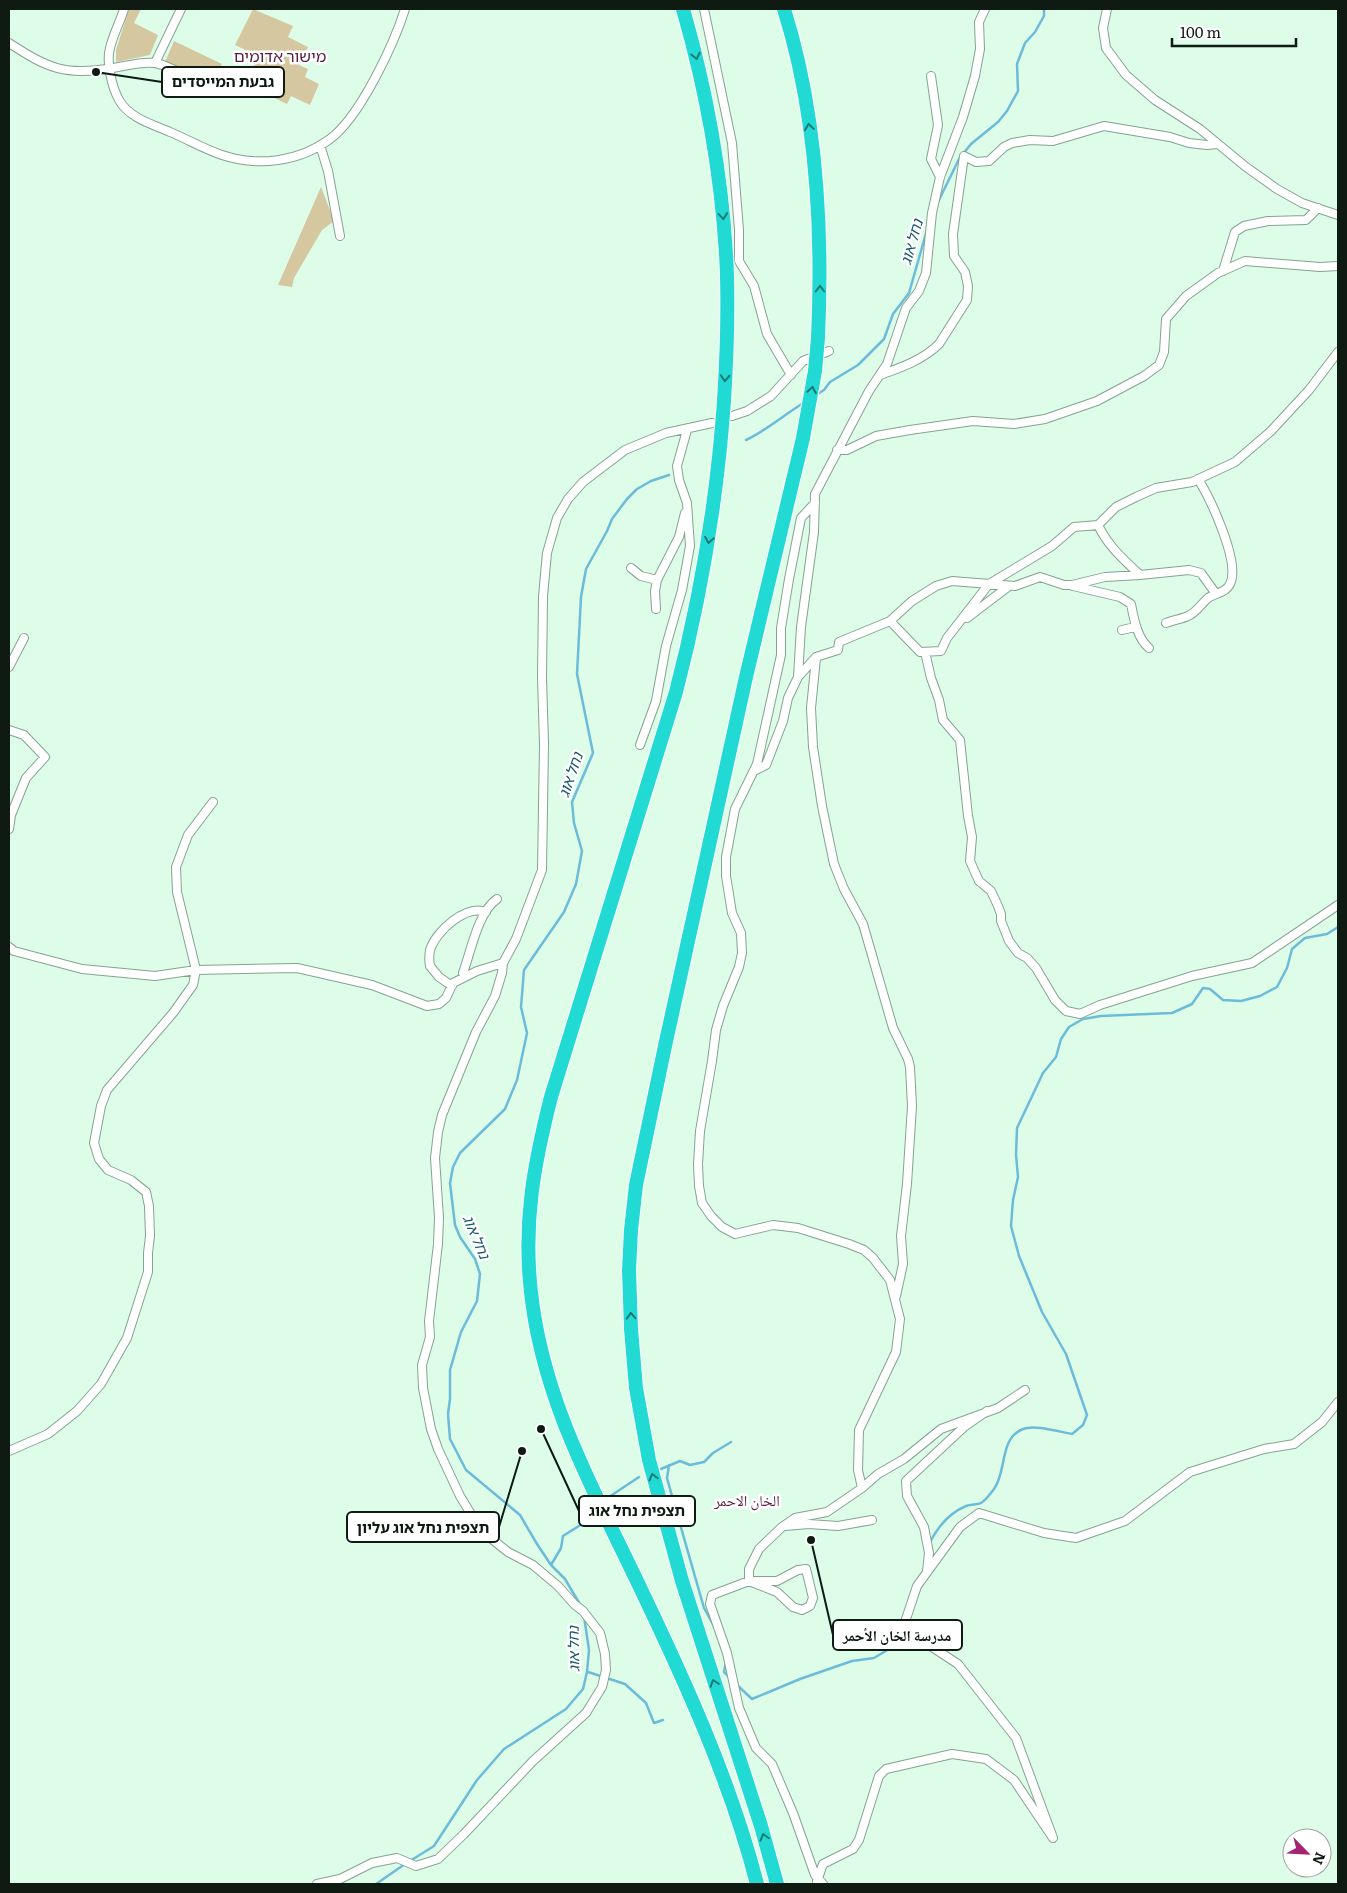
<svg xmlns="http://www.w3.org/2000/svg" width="1347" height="1893" font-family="Literata,'Noto Naskh Arabic','Noto Sans Hebrew',serif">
  <rect width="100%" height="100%" fill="#ddfde9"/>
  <path fill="#d5c7a0" d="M129,9H141L134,23L158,35L150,55L116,62V50Z
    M253,9L293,26L288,37L308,47L299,65L308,69L305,77L319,84L310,105L291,96L287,104L268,95L274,82L252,71L258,56L235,45Z
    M174,41L222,64L212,84L165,62Z
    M321,187L334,221L322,230L294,278L292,287L278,285Z"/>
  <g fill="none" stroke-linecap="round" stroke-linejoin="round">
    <path stroke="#6cbbd9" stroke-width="2.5" d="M938,202L959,159L971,144L998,122L1007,111L1018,91L1017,64L1025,43L1035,32L1044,16V9
      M816,395L824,390L830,382L858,365L884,339L893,314L909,293L927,230
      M746,440C767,430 785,414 805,402
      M669,1465L667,1478L672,1496L704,1608L714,1626
      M661,1469L680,1461L690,1465L704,1462L713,1453L731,1442
      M609,1497L639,1477
      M929,1544C937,1528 949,1513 966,1506C971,1504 977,1505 981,1503C985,1501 991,1493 994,1489C1007,1472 999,1438 1023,1429C1034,1424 1060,1432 1072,1434L1083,1425L1087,1415L1066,1354L1042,1312L1019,1256L1011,1226L1013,1200L1018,1177L1016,1155L1017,1128L1043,1073L1056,1057L1061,1039L1069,1027L1083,1019L1101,1016L1172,1013L1192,1004L1203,988L1210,989L1223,1000L1241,1001L1260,996L1277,987L1287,968L1292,949L1305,938L1327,934L1338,927
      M551,1565L561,1548L563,1536L582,1524
      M917,1597L921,1585
      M581,1606L565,1579L551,1565L537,1544L520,1515L466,1470L450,1439L448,1414L450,1399V1370L461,1332L477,1301L480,1274L475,1259L460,1237L455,1225L450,1183L453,1167L460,1153L505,1109L517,1080L527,1033L521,1007L524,970L564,912L576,884L582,851L574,823L572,802L593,753L577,674L581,597L586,569L607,531L612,519L627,499L637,489L651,481L669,475
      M726,1662L724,1672L730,1678
      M588,1672L625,1684L646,1703L654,1723L663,1720
      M736,1684L752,1699L800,1679L852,1661L874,1658L894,1646L903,1629
      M410,1861L434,1846L477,1780L504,1749L566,1709L583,1689L587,1672L589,1650L584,1616
      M376,1884L405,1864"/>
    <g stroke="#85a390" stroke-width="10">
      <path id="street" d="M124,9C120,22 113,35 110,48C106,63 112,87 119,100C129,118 152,124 170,132C187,139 204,149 222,155C258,167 299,162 330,139C360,117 394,44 405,9
        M704,9L732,143L739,230V261L754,286L767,334L791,375
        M1107,9L1103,28L1106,48L1126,75L1155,100L1200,129L1246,167L1277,189L1302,203L1338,215
        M9,43C49,69 65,76 113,68C126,66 142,61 155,63C171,66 187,77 201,84
        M155,63L181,9
        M931,76L938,125L931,159L940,177
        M320,145L328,171L340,236
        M1223,271L1235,232L1244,226L1268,221L1306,220L1318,208
        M880,375C900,368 923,360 939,344L967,300L968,286L965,272L954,256L953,234L964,156L976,162L989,161L1004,147L1012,143L1030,140L1053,141L1104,126L1170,137L1189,143L1207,145L1217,144
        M732,416L747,411L771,396L803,361L829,351
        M837,450H847L876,436L910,430L973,421L1014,424L1045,419L1097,401L1144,376L1159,365L1164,352L1166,319L1186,296L1218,273L1245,261L1320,267L1338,266
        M815,503L801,518L789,579L781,628V655L757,764L735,809L726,857V876L732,913L741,933L742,953L739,967L723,1006L716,1030L712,1061L700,1131L698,1164L699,1186L702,1203L711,1216L722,1227L735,1234L773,1225L798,1228L849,1244L864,1250L873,1258L890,1280L900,1319L896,1352L859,1430L858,1470L862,1488L827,1512L795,1518L782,1527L759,1549L749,1569V1581L777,1592L793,1607L802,1610L810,1606L813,1598L806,1569L798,1570L777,1581H749L712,1595L710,1604L727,1653L739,1708L756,1748L772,1764L793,1813L815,1875L823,1884
        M1098,525C1108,546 1123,559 1140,575L1189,570L1201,573L1216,594
        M631,568L641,576L657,580
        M1073,586L1120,597L1131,604C1134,619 1137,638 1149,648
        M656,609L655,591L657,580L679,537L685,513
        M967,618L1009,586
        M890,621L912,601L936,586L952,581L1015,586L1040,577L1064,585H1072L1105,577L1140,575
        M1166,623C1173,620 1182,619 1188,616C1197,612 1201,604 1208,598C1215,593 1226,593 1230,584C1241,563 1210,498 1198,479
        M1122,630L1135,627
        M925,652L931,678L939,700L943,720L960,740L968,816L972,837L970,861L979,881L991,891L998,906L1001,914V921L1009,941L1018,953L1027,958L1036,968L1055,1000L1066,1011L1080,1014L1100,1005L1192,976L1252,963L1338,905
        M816,658L811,708L813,747L822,806L834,864L844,889L863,924L893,1028L908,1059L910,1067L912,1106L907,1184L901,1236L903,1264L896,1296
        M9,667L24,638
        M798,677L816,657L838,650L839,642L890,621L920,652L941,651L947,638L989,584L1052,546L1074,527L1098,525L1116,507L1136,497L1156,488L1192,482L1235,462L1271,431L1309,390L1338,352
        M9,730L24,735L45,757L26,778L11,815L9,829
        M640,745L656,701L666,646L682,590L690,546L687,503L679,480L677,466L687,430
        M754,771L766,765L783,721L788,698L798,677L801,627L814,532L815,494L869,391L887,364L906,308L919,291L926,273L932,213L940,177L963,117L975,76L980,49L979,22L985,9
        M9,947L14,951L82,969L155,976L196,970L297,968L372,985L427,1006L439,1004L446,998L453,983L477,971L503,963L516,939L542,870L544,744L542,678L543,596L547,553L557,518L568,499L583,482L625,450L666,433L712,423
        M464,977L463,973C471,951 478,912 497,899
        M452,986L439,977L430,966C429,961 429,956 430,950C436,931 466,904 486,912
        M9,1451L48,1434L77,1411L101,1384L127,1338L148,1272V1253L150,1236L149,1206L146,1192L131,1180L108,1170L99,1159L94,1143L101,1106L107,1090L173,1013L193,985L196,970L177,892L176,867L188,835L213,802
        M862,1488L878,1474L904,1459L941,1429L998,1408L1025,1390
        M785,1526L809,1524L838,1526L872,1520
        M927,1571L929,1553L924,1527L907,1496L906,1481L964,1427L987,1411
        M817,1881L823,1864L853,1849L859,1840L879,1776L886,1769L952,1754L986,1759L1014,1780L1053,1838L1016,1738L958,1664L903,1628L917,1586L960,1527L979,1513L1044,1533L1076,1538L1125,1521L1190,1472L1264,1449L1294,1444L1322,1422L1338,1402
        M317,1884L340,1879L372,1863L397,1858L416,1866L438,1859L464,1834L533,1761L586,1713L602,1687L606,1670L605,1654L600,1633L583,1611L575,1605L558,1586L533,1565L508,1552L488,1536L477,1524L460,1496L438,1449L431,1429L423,1388L422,1365L430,1337L429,1321L438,1244L439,1218L435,1158L438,1132L442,1115L476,1032L495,996L502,973L503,963"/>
    </g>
    <g stroke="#fff" stroke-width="16">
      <path id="highway" d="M683,9C706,89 721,171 726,254C729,303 727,353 724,401C717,500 701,596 676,692L551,1097C534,1164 523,1222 531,1292C542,1397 592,1487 637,1581C684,1679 730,1779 757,1884
        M784,9C817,114 823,229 818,338
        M777,1884L761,1826L682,1581L649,1460L636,1388L631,1329L629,1270L631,1230L636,1185L665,1046L746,677L803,438"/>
    </g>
    <use href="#street" stroke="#fff" stroke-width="8"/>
    <use href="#highway" stroke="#22dad4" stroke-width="14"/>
    <g stroke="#fff" stroke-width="16" stroke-linecap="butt">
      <path id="highway-bridge" d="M803,438L815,371L818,338"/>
    </g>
    <use href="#highway-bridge" stroke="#22dad4" stroke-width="14"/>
  </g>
  <defs><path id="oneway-chevron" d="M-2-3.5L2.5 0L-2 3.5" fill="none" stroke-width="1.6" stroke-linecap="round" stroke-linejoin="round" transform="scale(1.25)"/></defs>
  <g stroke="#187a74">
    <use href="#oneway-chevron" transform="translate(696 56) rotate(77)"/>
    <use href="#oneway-chevron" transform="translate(809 127) rotate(-98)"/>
    <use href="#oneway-chevron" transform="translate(723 216) rotate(85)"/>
    <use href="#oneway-chevron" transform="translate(820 289) rotate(-90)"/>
    <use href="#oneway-chevron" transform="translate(725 378) rotate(93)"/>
    <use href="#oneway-chevron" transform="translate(812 390) rotate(-81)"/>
    <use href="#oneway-chevron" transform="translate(709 540) rotate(99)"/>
    <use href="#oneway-chevron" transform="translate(631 1316) rotate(-92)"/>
    <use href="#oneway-chevron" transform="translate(653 1477) rotate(-105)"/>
    <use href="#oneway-chevron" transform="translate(714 1683) rotate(-108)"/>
    <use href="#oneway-chevron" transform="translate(764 1837) rotate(-106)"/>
  </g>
  <g text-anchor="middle" stroke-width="5" stroke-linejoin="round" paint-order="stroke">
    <g font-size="15" font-style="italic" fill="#17576d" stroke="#fff">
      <text transform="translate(912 242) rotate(-74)" y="5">נחל אוג</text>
      <text transform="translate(571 775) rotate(-71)" y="5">נחל אוג</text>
      <text transform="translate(476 1237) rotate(67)" y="5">נחל אוג</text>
      <text transform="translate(574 1649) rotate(-91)" y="5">נחל אוג</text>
    </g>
    <g font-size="15" fill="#5b1d40" stroke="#fff">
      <text x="747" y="1506">الخان الاحمر</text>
    </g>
    <g font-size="16" fill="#5b1d40" stroke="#fff">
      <text x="280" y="62">מישור אדומים</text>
    </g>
  </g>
  <path fill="none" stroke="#0f1a13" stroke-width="2" d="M96 72L162 82M541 1429L579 1511M522 1451L499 1527M811 1540L833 1635"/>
  <g fill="#0f1a13" stroke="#fff" stroke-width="2">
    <circle cx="96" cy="72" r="5"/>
    <circle cx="541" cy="1429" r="5"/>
    <circle cx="522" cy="1451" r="5"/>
    <circle cx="811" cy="1540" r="5"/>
  </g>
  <g fill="#fff" stroke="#0f1a13" stroke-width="2">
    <rect x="162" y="67" width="122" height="30" rx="5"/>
    <rect x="579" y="1496" width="116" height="30" rx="5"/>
    <rect x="347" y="1512" width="152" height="30" rx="5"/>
    <rect x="833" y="1620" width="129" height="30" rx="5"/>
  </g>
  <g font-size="15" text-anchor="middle" font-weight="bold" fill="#0f1a13">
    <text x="223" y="87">גבעת המייסדים</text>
    <text x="637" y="1516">תצפית נחל אוג</text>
    <text x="423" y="1533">תצפית נחל אוג עליון</text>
    <text x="897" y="1641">مدرسة الخان الأحمر</text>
  </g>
  <rect width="1347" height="1893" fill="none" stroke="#0f1a13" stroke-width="20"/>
  <g transform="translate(1307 1853) rotate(114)"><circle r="24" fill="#ffffff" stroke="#9fa3a1"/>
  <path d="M0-4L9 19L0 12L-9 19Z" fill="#a52371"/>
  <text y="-8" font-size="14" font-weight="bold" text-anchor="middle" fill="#0f1a13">N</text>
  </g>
  <path d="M1172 38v8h124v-8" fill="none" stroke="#0f1a13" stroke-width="2.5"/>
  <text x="1180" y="38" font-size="15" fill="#0f1a13" stroke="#ffffff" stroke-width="4" paint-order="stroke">100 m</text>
</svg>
